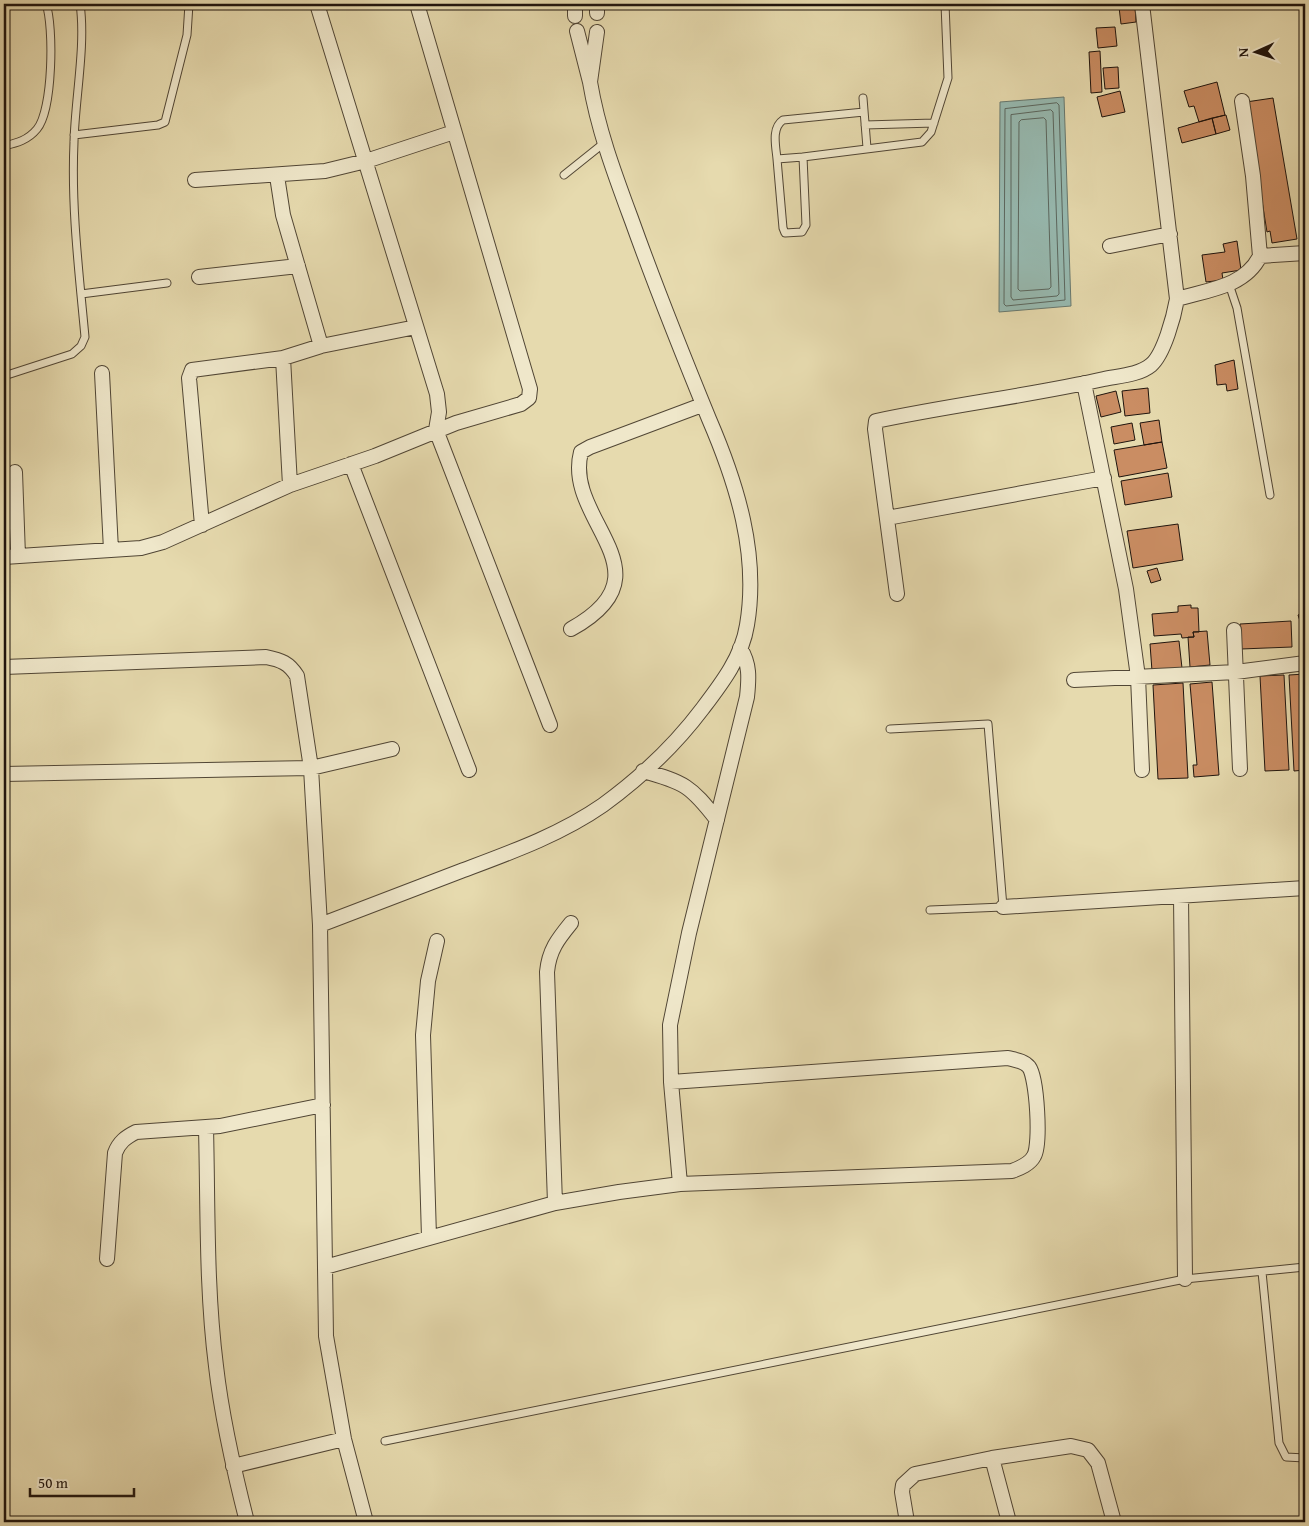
<svg xmlns="http://www.w3.org/2000/svg" width="1309" height="1526" font-family="'Gentium Book Plus',serif">
  <rect width="100%" height="100%" fill="#e6daae"/>
  <filter id="stains"><feTurbulence type="fractalNoise" baseFrequency=".004" numOctaves="4"/><feColorMatrix values="0 0 0 0 .2 0 0 0 0 .09 0 0 0 0 .02 0 0 0 .5 -.17"/></filter>
  <radialGradient id="worn" r=".72"><stop offset=".6" stop-color="#630" stop-opacity="0"/><stop offset="1" stop-color="#630" stop-opacity=".3"/></radialGradient>
  <path fill="#97bab1" stroke="#67786f" d="M1064,97L1071,306L999,312L1000,102Z"/>
  <g fill="none" stroke-linecap="round" stroke-linejoin="round">
    <path stroke="#5b675f" stroke-width="1" d="M1057,103L1059,105L1065,300L1006,306L1004,304L1005,109Z
      M1051,110L1053,112L1059,294L1057,296L1013,300L1011,297V115Z
      M1044,118L1046,120L1051,287L1049,289L1020,291L1018,289L1019,122L1021,120Z"/>
  </g>
  <path fill="#ca8d63" stroke="#1f140d" d="M1135,6L1136,22L1121,24L1119,7Z
    M1115,27L1117,46L1098,48L1096,28Z
    M1100,51L1102,92L1091,93L1089,52Z
    M1118,67L1119,88L1105,89L1103,68Z
    M1217,82L1225,115L1199,122L1194,106L1189,107L1184,91Z
    M1120,91L1125,112L1102,117L1097,97Z
    M1273,98L1297,239L1272,243L1270,231L1267,232L1246,102Z
    M1226,115L1230,130L1216,134L1212,118Z
    M1212,118L1216,134L1182,143L1178,128Z
    M1237,241L1241,270L1222,273L1223,280L1206,282L1202,255L1225,252L1223,244Z
    M1234,360L1238,389L1227,391L1226,384L1217,385L1215,365Z
    M1148,388L1150,413L1125,416L1122,391Z
    M1116,391L1121,412L1101,417L1096,396Z
    M1159,420L1162,442L1144,445L1140,423Z
    M1132,423L1135,440L1114,444L1111,427Z
    M1162,442L1167,468L1119,477L1114,450Z
    M1168,473L1172,497L1125,505L1121,481Z
    M1178,524L1183,560L1133,568L1127,531Z
    M1157,568L1161,580L1151,583L1147,571Z
    M1191,605V608H1198L1199,632H1193L1194,637L1182,638L1181,634L1154,636L1152,614L1178,612V606Z
    M1305,612V637L1298,615Z
    M1291,621L1292,647L1241,649L1240,624Z
    M1207,631L1210,665L1190,667L1188,637H1194L1193,632Z
    M1179,641L1182,668L1152,671L1150,644Z
    M1305,674V770L1294,771L1289,675Z
    M1284,675L1289,770L1265,771L1260,676Z
    M1212,682L1219,775L1194,777L1193,765H1197L1190,684Z
    M1183,683L1188,778L1158,779L1153,685Z"/>
  <g fill="none" stroke-linecap="round" stroke-linejoin="round">
    <g stroke="#514635" stroke-width="9">
      <path id="lane" d="M863,98L867,148
        M865,125L934,123
        M74,135L158,125L165,122L187,35L189,4
        M4,146C17,143 28,140 37,129C53,110 54,26 46,4
        M803,157L777,159C776,147 771,128 783,120L864,112
        M777,159L783,228L785,233L802,232L806,225L803,157L922,142L931,132L948,78L945,4
        M564,175L604,143
        M1229,284L1237,308L1270,495
        M81,294L167,283
        M4,376L72,354L81,346L85,337C79,272 71,207 74,142C75,99 86,45 80,4
        M890,729L988,724L1003,907L930,910
        M1262,1272L1279,1443L1286,1457L1305,1458
        M385,1441L1185,1279L1305,1267"/>
    </g>
    <g stroke="#514635" stroke-width="16">
      <path id="street" d="M317,4L437,394L439,412L436,430L550,725
        M575,4V16
        M597,4V13
        M577,31L590,82L597,32
        M277,176L283,215L321,346L283,358L290,485
        M195,180L325,171L366,161L454,132
        M1110,246L1170,234
        M1260,256L1305,253
        M199,277L298,266
        M1177,299C1207,290 1245,287 1260,256L1253,176L1242,101
        M321,346L416,327
        M102,373L111,550
        M1084,383L1126,589L1138,677L1142,770
        M351,464L469,770
        M15,472L18,556
        M887,518L1104,478
        M202,525L189,378L192,370L283,358
        M4,557L141,548L163,542L290,485L375,456L456,423L521,404L529,398L530,389L417,4
        M897,594L875,429L876,421C951,405 1028,396 1104,379C1118,376 1139,375 1151,365C1164,354 1174,316 1177,299L1142,4
        M571,629C674,572 563,521 581,452L590,447L702,405
        M1234,630L1240,769
        M4,667L266,657C281,660 289,663 297,676L311,768L320,925L326,1336L344,1439L366,1522
        M1074,680L1236,672L1305,663
        M643,771C684,782 691,786 717,820
        M4,774L311,768L392,749
        M1181,896L1185,1279
        M1003,907L1305,888
        M320,925C367,907 414,889 461,871C509,853 560,835 603,805C640,778 676,744 703,708C722,683 742,657 747,625C759,554 737,484 709,419C682,353 656,288 632,221C615,175 598,130 590,82
        M206,1128C208,1207 206,1287 216,1366C222,1419 234,1471 247,1522
        M680,1184L671,1082L670,1025L689,933L747,697C749,678 750,664 740,648
        M555,1203L547,972C549,950 558,939 571,923
        M429,1237L423,1035L428,981L437,941
        M107,1259L115,1153C119,1142 126,1137 136,1132L220,1126L323,1105
        M325,1267L555,1203L619,1192L680,1184L1012,1171C1020,1168 1030,1164 1034,1156C1041,1144 1037,1078 1029,1067C1024,1061 1016,1060 1008,1058L671,1082
        M992,1458L1009,1522
        M233,1466L344,1439
        M907,1522L902,1492L903,1485L915,1474L992,1458L1071,1446L1088,1450L1098,1463L1114,1522"/>
    </g>
    <use href="#lane" stroke="#efe7ca" stroke-width="7"/>
    <use href="#street" stroke="#efe7ca" stroke-width="14"/>
  </g>
  <rect width="1309" height="1526" fill="none" stroke="#e6daae" stroke-width="20"/>
  <rect x="5" y="5" width="1299" height="1516" fill="none" stroke="#1f140d" stroke-width="2.5"/>
  <rect x="10" y="10" width="1289" height="1506" fill="none" stroke="#1f140d"/>
  <g transform="translate(1256 52) rotate(267)" stroke="#efe7ca" stroke-width="4" paint-order="stroke">
  <path d="M0-4L9 19L0 12L-9 19Z" fill="#1f140d"/>
  <text y="-8" font-size="14" font-weight="bold" text-anchor="middle" fill="#1f140d">N</text>
  </g>
  <path d="M30 1488v8h104v-8" fill="none" stroke="#1f140d" stroke-width="2.5"/>
  <text x="38" y="1488" font-size="15" fill="#1f140d" stroke="#efe7ca" stroke-width="4" paint-order="stroke">50 m</text>
  <rect width="100%" height="100%" filter="url(#stains)"/>
  <rect width="100%" height="100%" fill="url(#worn)"/>
</svg>
